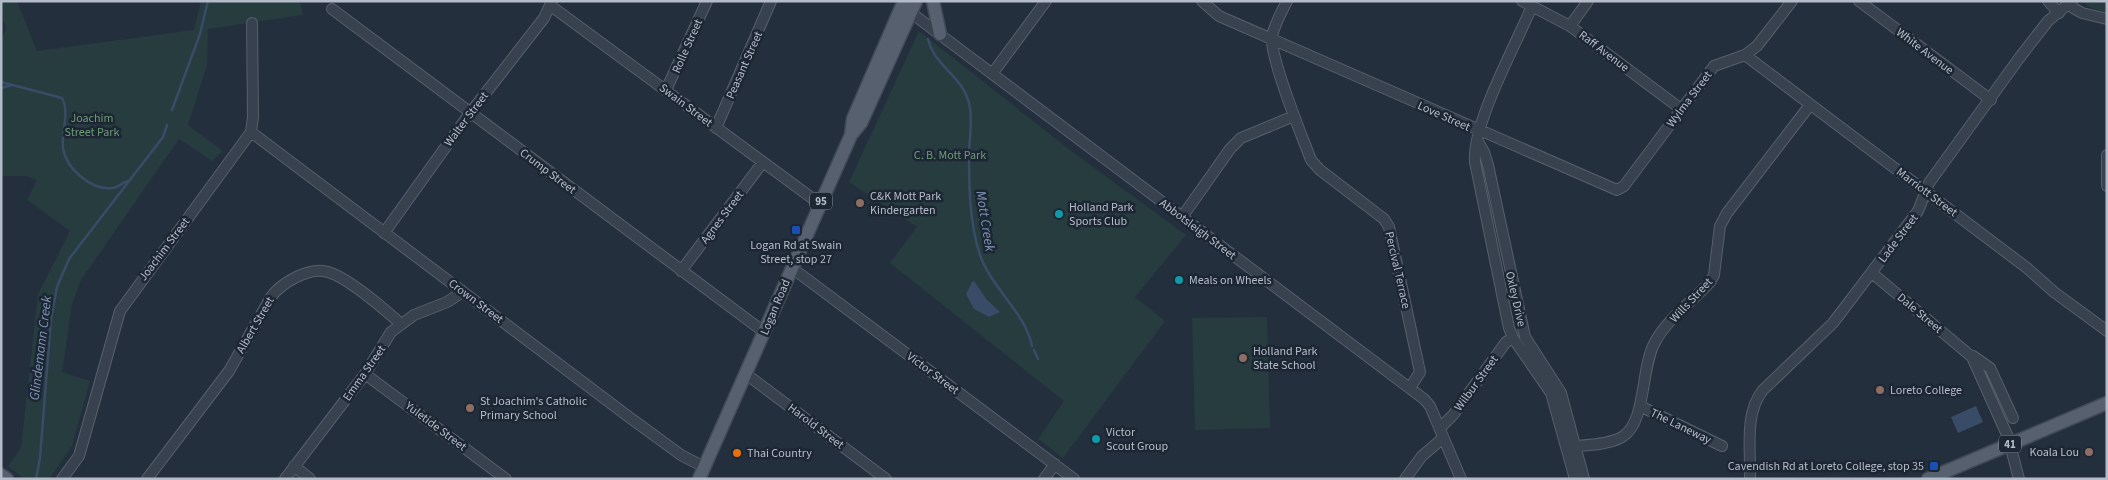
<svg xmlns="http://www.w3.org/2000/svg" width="2108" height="480" font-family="'Source Sans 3',sans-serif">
  <rect width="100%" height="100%" fill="#242f3e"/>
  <path fill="#263c3f" d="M1,1H17L37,51L194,30L201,1H300L303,15L208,29L207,65L188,125L223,151L212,161L179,139L81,280L72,304L62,372L90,381L72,446L49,479H24L8,466L21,448L38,294L70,231L27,200L37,180L26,176H1V38C10,27 4,25 1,15C0,11 1,5 1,1Z
    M2083,1H2107V13L2087,6Z
    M919,31L1070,150L1186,235L1135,297L1165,321L1063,458L1038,439L1064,401L890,263L917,227L849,182Z
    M1267,317L1270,428L1195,430L1192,318Z"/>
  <path fill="#394c67" d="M974,281L987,300L1000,312L989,317L974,309L966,294L972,282Z
    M1976,406L1983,422L1958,433L1951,417Z"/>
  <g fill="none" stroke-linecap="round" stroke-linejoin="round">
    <path stroke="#394c67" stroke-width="2.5" d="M928,39C935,68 965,76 970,108C972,121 970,137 969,150C969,184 969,222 980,255C992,289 1025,312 1032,346
      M1,82L62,98C70,112 61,133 63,148C66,169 92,191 113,188C118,187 123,183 127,181
      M1,88L12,85
      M172,110L200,34L208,1
      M1034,350L1038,359
      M36,479L40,458L51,319L57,287L69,259L163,137L167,125"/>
    <g stroke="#565f6c" stroke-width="12">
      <path id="minor" d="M1202,1L1219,16L1617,190L1624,186L1714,66L1745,55L1757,46L1792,1
        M1287,1C1281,13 1274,25 1272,37C1270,59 1302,136 1311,160L1320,170L1384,219L1389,227L1420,372L1410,388
        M1522,1L1570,26L1681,109
        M1859,1L1991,100
        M2048,1L2059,13
        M2068,5L2082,13L2107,19
        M551,6L820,204
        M1532,6C1516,45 1472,123 1475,162L1509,328L1513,338L1551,393L1575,479
        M332,9L764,332
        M906,9L1424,399L1430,406L1461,479
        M1570,26L1588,1
        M1745,55L2027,268L2054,292L2107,331
        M992,74L1046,1
        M666,90L707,1
        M716,128L771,1
        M251,132L629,417L681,455L704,467
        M1477,140L1484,152L1488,165L1525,337L1561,393L1584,479
        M2107,155V186
        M1182,217L1230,149L1241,138L1294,116
        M384,233L470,113L544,18L552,1
        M792,268L1074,479
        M681,271L763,162
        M1872,273L1972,357L2008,437L2019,479
        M1973,356L1990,368L2013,418
        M365,374L506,479
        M746,374L886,479
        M1640,406L1722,446
        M1440,428L1453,415L1506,342L1513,338
        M1577,446C1590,445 1610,444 1622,437C1647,422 1640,369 1655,342C1668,318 1692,302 1710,282L1714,275L1720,226L1727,213L1810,105
        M294,466L310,479
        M62,479L79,456L120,311L251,132L253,117L252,23
        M147,479L229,371L271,297C281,283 310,266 328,272C349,278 384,309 401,324
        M285,479L365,374L391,332L414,315L447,302L458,295L461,290
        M1044,479L1055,464
        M1405,479L1422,456L1443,438
        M1750,479C1751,450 1744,413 1763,390L1833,323L1918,211L1929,183L2020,57L2048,21L2072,1"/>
    </g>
    <g stroke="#414a57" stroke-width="15">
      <path id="major" d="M933,1L940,34
        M851,135L861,123L916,1
        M1,475L7,479
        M699,479L851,135L853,119L904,1
        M1928,479L2107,403"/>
    </g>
    <use href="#minor" stroke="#38414e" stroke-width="10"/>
    <use href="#major" stroke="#56606e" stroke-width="12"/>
  </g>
  <g fill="#8d6e63" stroke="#1d2633" stroke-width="2">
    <circle cx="860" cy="203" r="5"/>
    <circle cx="1243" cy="358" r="5"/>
    <circle cx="1880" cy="390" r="5"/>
    <circle cx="470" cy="408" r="5"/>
    <circle cx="2089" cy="452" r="5"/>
  </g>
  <g fill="#0f9aa8" stroke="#1d2633" stroke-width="2">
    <circle cx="1059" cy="214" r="5"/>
    <circle cx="1179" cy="280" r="5"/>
    <circle cx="1096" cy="439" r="5"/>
  </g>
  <g fill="#1a4fb4" stroke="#1d2633" stroke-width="2">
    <rect x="791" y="225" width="10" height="10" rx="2.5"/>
    <rect x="1929" y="461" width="10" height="10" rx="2.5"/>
  </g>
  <circle fill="#e8710a" stroke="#1d2633" stroke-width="2" cx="737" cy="453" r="5"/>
  <g text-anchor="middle" stroke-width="5" stroke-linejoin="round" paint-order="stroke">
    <g fill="#1d2633" stroke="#878f9c" stroke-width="1">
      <rect x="810" y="192.5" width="22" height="17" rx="4"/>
      <rect x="1999" y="435.5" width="22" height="17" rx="4"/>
    </g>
    <g font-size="11" font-weight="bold" fill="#b4bcc9">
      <text x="821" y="205">95</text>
      <text x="2010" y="448">41</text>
    </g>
    <g font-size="12" fill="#b4bcc9" stroke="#1d2633">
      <text transform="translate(687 46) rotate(-66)" y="4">Rolle Street</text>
      <text transform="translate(1604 51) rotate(37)" y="4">Raff Avenue</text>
      <text transform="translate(1925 51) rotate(37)" y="4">White Avenue</text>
      <text transform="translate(744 65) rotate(-66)" y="4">Peasant Street</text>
      <text transform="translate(1689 99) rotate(-53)" y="4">Wylma Street</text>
      <text transform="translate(686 105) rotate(37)" y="4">Swain Street</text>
      <text transform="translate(1444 116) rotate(24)" y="4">Love Street</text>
      <text transform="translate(466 119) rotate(-53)" y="4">Walter Street</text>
      <text transform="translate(548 171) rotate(37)" y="4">Crump Street</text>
      <text transform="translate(1927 192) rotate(37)" y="4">Marriott Street</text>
      <text transform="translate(722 217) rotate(-53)" y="4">Agnes Street</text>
      <text transform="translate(1198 229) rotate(37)" y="4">Abbotsleigh Street</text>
      <text transform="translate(1898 238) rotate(-53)" y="4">Lade Street</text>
      <text transform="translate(164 249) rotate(-53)" y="4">Joachim Street</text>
      <text transform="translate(1398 270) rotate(77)" y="4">Percival Terrace</text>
      <text transform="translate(1516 299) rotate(77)" y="4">Oxley Drive</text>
      <text transform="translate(1691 300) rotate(-47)" y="4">Wills Street</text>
      <text transform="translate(476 301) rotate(37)" y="4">Crown Street</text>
      <text transform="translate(775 307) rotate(-67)" y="4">Logan Road</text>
      <text transform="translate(1920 313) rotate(40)" y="4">Dale Street</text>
      <text transform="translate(255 325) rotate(-60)" y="4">Albert Street</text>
      <text transform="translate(364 373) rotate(-55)" y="4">Emma Street</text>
      <text transform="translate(933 373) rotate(37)" y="4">Victor Street</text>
      <text transform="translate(1476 383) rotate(-54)" y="4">Wilbur Street</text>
      <text transform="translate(436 426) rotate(37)" y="4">Yuletide Street</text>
      <text transform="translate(816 426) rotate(37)" y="4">Harold Street</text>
      <text transform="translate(1681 426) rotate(26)" y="4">The Laneway</text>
    </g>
    <g font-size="12" fill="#6b9a76" stroke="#1d2633">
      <text x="92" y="122">Joachim<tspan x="92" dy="14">Street Park</tspan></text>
      <text x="950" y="159">C. B. Mott Park</text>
    </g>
    <g font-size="12" fill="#b4bcc9" stroke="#1d2633" text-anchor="start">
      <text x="870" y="200">C&amp;K Mott Park<tspan x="870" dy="14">Kindergarten</tspan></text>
      <text x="1069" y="211">Holland Park<tspan x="1069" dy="14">Sports Club</tspan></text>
      <text x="796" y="249" text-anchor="middle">Logan Rd at Swain<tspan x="796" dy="14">Street, stop 27</tspan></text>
      <text x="1189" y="284">Meals on Wheels</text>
      <text x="1253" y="355">Holland Park<tspan x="1253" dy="14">State School</tspan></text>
      <text x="1890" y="394">Loreto College</text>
      <text x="480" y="405">St Joachim's Catholic<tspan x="480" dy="14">Primary School</tspan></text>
      <text x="1106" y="436">Victor<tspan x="1106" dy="14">Scout Group</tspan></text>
      <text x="2079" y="456" text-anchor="end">Koala Lou</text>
      <text x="747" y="457">Thai Country</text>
      <text x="1924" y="470" text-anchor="end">Cavendish Rd at Loreto College, stop 35</text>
    </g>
    <g font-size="14" font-style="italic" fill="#7c92b1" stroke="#1d2633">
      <text transform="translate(986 221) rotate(81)" y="5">Mott Creek</text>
      <text transform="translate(40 348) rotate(-83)" y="5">Glindemann Creek</text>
    </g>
  </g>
  <rect width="2108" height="480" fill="none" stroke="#b4bcc9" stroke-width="5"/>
</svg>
